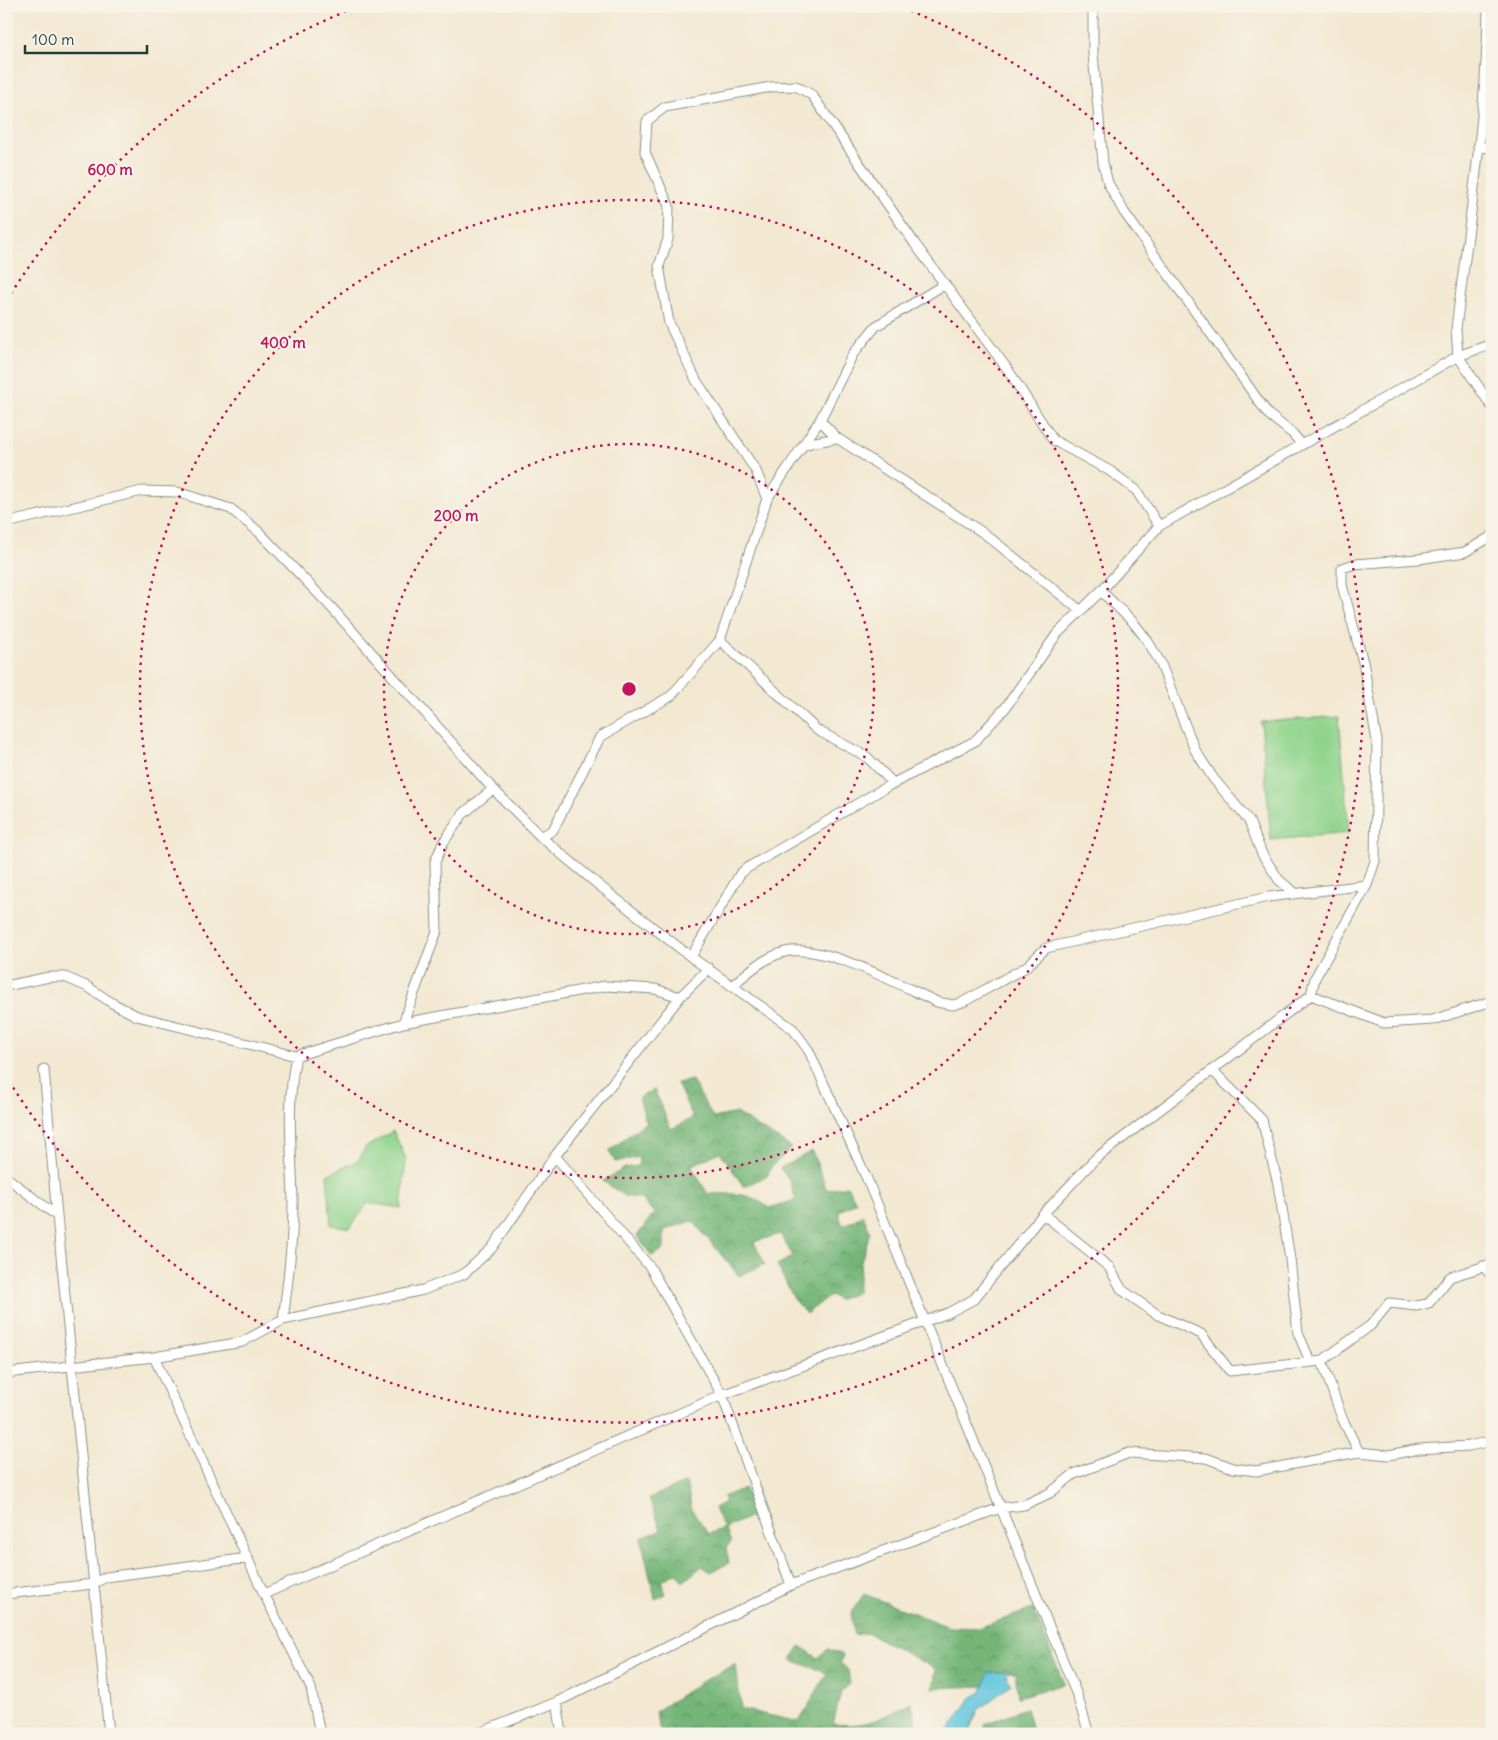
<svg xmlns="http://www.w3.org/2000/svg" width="1498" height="1740" font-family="Delius,sans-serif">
  <defs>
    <pattern id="forest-crowns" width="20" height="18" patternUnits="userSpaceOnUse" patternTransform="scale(1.25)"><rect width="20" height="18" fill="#74b678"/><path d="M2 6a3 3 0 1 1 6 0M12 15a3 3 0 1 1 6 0" fill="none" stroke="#5f9563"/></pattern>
  </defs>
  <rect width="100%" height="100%" fill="#f7f3e8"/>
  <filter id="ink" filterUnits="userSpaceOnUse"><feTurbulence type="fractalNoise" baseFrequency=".02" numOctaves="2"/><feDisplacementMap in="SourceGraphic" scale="10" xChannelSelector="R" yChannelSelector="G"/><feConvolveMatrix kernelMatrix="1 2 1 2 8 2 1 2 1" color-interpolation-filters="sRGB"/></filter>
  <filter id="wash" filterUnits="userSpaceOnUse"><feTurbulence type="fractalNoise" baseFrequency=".0096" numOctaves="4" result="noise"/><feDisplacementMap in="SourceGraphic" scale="20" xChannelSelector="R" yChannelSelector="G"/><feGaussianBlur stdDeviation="1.12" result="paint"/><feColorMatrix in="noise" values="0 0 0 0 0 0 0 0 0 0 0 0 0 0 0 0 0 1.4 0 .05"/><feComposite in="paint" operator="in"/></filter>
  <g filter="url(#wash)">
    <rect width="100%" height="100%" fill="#f3e8d1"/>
    <path fill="#90d48c" stroke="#588860" d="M1339,716L1349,833L1271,840L1261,722Z
      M393,1131L406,1159L401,1208L368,1203L350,1228L331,1225L327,1175L359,1160L365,1148Z"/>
    <path fill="url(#forest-crowns)" stroke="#4a7a56" d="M692,1080L713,1118L736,1113L792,1148L772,1166L768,1175L744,1187L720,1152L691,1166L708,1194C735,1194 747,1191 769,1208L796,1200L789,1179L780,1168L812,1151L827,1190L847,1186L856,1202L838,1212L843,1226L863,1215L870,1232L861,1262L857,1292L838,1300L831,1295L806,1314L795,1301L777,1265L793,1256L780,1234L754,1242L765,1264L739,1276L693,1221L664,1230V1249L652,1256L637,1236L654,1213L640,1198L624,1196L603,1181L625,1168L638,1166L639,1157L615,1162L609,1151L646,1122L639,1097L654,1089L671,1129L693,1118L677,1083Z
      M686,1482L692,1510L709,1534L724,1528L714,1508L725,1502L723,1497L744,1488L756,1514L725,1528L731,1542L726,1548L729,1563L711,1572L702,1566L683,1582L676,1573L661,1581L666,1594L655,1599L641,1538L661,1530L649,1498Z
      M864,1594L949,1627L978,1628L1033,1609L1064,1684L1018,1697L1015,1672L988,1673L984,1686L933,1688L936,1669L868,1633L854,1635L851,1613Z
      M800,1646L818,1658L828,1649L843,1655L840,1662L848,1670L850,1684L841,1692L833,1724C869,1727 880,1719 911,1702L919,1734H661L655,1712L699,1683L736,1664L741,1709L799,1722L827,1673L791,1660Z
      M1026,1708L1033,1734H986L985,1724Z"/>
    <path fill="#60c6dd" stroke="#408288" d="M1005,1672L1011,1685L978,1710L968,1734H946L971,1698L982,1692L988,1673Z"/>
  </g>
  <g filter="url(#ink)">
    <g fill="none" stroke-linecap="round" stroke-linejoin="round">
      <g stroke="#899282" stroke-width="11">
        <path id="minor" d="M1093,6V54L1103,163L1108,183L1124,212L1268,414L1293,434L1302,445
          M1488,6C1487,114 1469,222 1456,329L1458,356L1492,407
          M1478,147L1492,148
          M820,420L837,438L985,534L1081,611
          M805,444L837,438
          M767,499L820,420L853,354L876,326L945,284
          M6,523L142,491L177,492L231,509L259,532L330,606L493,789L541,837L601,887L691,957L793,1029L809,1051L867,1179L1077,1695L1089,1734
          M1101,591L1133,622L1147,640L1160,662L1195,750L1213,778L1249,821L1262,854L1279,880L1294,892
          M720,640L817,730L867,757L894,784
          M541,837L553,830L600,737L671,696L720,640L767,499L756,471L696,380L669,323L659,266L668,239L669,206L645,152L647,121L665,107L771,87L796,86L812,95L915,244L1008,370L1053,440L1110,471L1136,490L1159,526
          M691,957L740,874L747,868L888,786L975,741L1006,707L1057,634L1101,591L1159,526L1458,356L1492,344
          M733,985C748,972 765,957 785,952C824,943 900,985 937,1002L953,1005L963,1002L1026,967L1046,948L1268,897L1367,885
          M6,986L49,977H65L88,987L112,1003L137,1016L296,1056L403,1023L605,986L655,989L680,997
          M1311,995L1315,978L1367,885L1375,861L1377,741L1363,662L1342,585V568L1355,564L1418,559L1465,552L1492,536
          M403,1023L437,931L435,862L443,843L463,814L493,789
          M44,1069L57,1216
          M1213,1071L1262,1120L1278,1184L1290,1259L1298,1333L1310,1361
          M555,1156L650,1267L722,1395L791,1585
          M6,1177L57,1216L109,1734
          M1043,1214L1109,1267L1122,1290L1158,1315L1201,1334L1230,1371L1322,1361L1371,1325L1389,1303L1417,1306L1429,1303L1450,1277L1492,1264
          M1483,1266L1492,1276
          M283,1320C288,1281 293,1241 293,1201C292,1152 286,1104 296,1056
          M154,1357L242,1342L283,1320L423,1290L464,1274L492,1248L555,1156L680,997L709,968
          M1322,1361L1342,1418L1359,1452
          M6,1373L154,1357L264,1594L311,1688L320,1734
          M6,1594L93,1584L106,1577L248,1558
          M264,1594L722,1395L948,1313L974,1299L1043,1214L1095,1159L1311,995L1384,1023L1433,1020L1492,1001
          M557,1702L562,1734
          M477,1734L557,1702L791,1585L1000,1508L1024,1505L1050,1493L1074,1474L1129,1453L1206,1458L1233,1468L1256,1471L1359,1452L1389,1455L1419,1449L1469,1446L1492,1441"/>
      </g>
      <use href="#minor" stroke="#fff" stroke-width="9"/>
    </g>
  </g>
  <g fill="none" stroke="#c2185b" stroke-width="2.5" stroke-dasharray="2.5 5">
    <circle cx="629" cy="689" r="245"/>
    <circle cx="629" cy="689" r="489"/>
    <path d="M7 300A734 734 0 0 1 354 8M904 8A734 734 0 1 1 7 1078"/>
  </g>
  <circle cx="629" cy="689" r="8" fill="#c2185b" stroke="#f7f3e8" stroke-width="2.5"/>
  <g font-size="15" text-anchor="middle" font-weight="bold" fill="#c2185b" stroke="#f7f3e8" stroke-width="4.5" stroke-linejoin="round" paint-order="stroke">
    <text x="110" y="175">600 m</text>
    <text x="283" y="348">400 m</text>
    <text x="456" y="521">200 m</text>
  </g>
  <rect width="1498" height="1740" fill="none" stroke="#f7f3e8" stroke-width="25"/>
  <path d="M25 45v8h122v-8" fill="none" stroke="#1f3d34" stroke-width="2.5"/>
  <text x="32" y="45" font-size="15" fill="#1f3d34" stroke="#f7f3e8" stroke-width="4" paint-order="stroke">100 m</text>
</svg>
